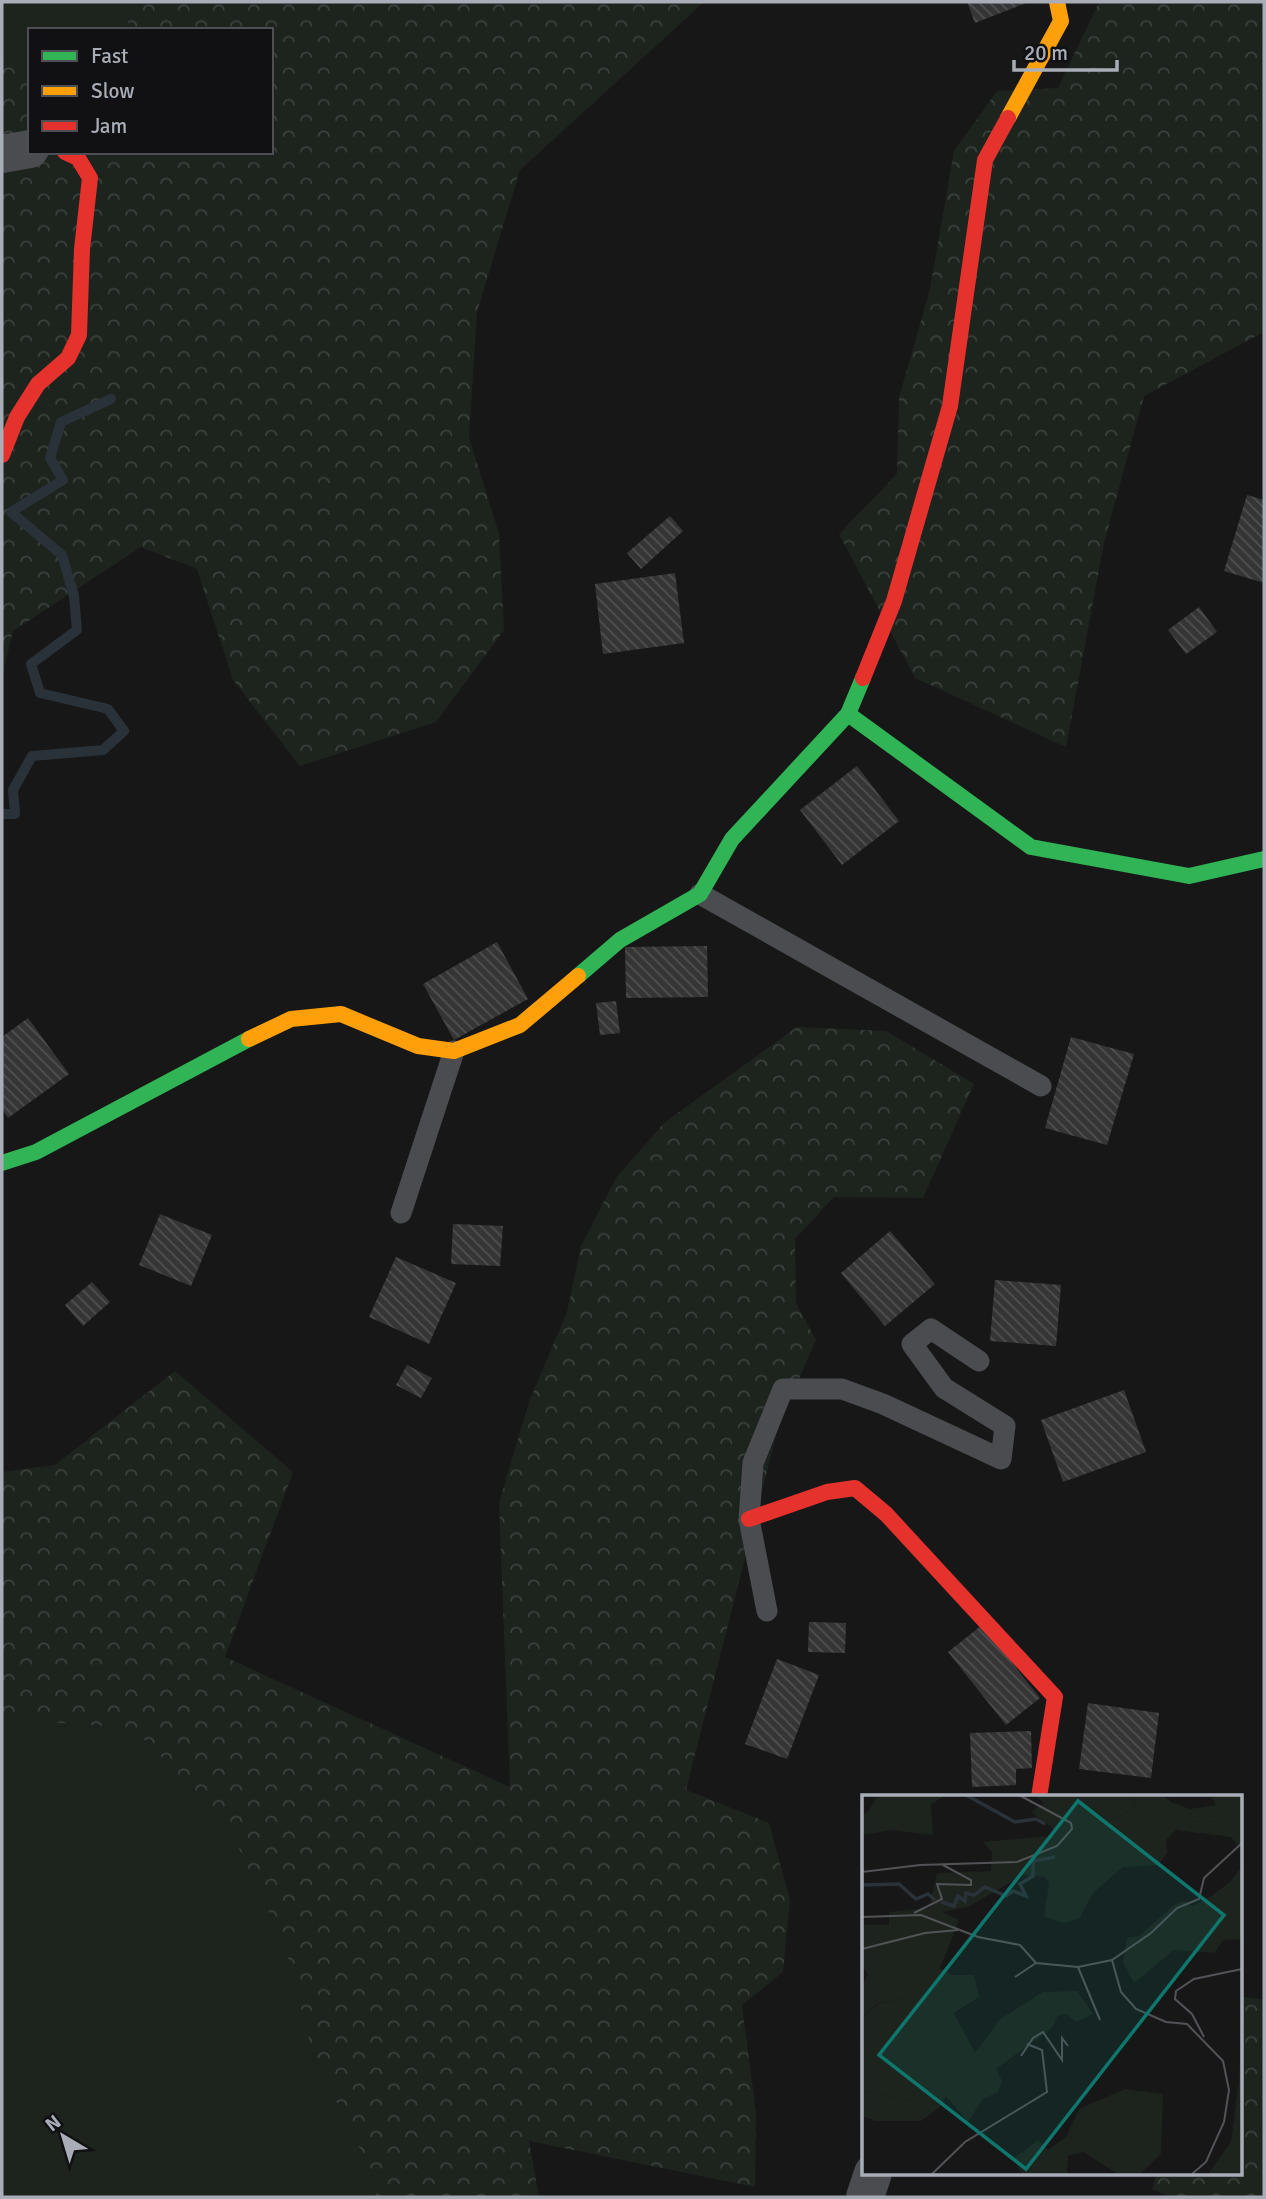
<svg xmlns="http://www.w3.org/2000/svg" width="1266" height="2199" font-family="Signika,sans-serif">
  <defs>
    <pattern id="forest-crowns" width="20" height="18" patternUnits="userSpaceOnUse" patternTransform="scale(1.75)"><rect width="20" height="18" fill="#1d241e"/><path d="M2 6a3 3 0 1 1 6 0M12 15a3 3 0 1 1 6 0" fill="none" stroke="#3b413d"/></pattern>
    <pattern id="building-back-hatch" width="6" height="6" patternUnits="userSpaceOnUse" patternTransform="scale(1.75)"><rect width="6" height="6" fill="#353536"/><path d="M-1 5l2 2M0 0l6 6M5-1l2 2" fill="none" stroke="#4f5051"/></pattern>
  </defs>
  <rect width="100%" height="100%" fill="#171717"/>
  <path fill="#1d241e" d="M2,2H142L132,5L126,30H30V59L2,56Z
    M2,1719L133,1728L229,1827L286,1949L312,2052L371,2172L376,2197H2Z"/>
  <path fill="url(#forest-crowns)" d="M142,2H704L520,170L477,312L469,437L499,534L504,630L436,722L300,766L233,680L197,569L141,547L13,631L2,677V56L30,59V152H271V30H126L132,5Z
    M1099,2H1264V332L1144,396L1104,543L1066,747L915,678L839,534L897,474L899,398L930,289L954,151L997,91L1058,88Z
    M797,1027L886,1031L974,1084L923,1198L834,1197L795,1239L796,1303L816,1340L779,1424L686,1790L769,1823L790,1900L783,1972L742,2005L756,2113L755,2187L529,2141L539,2197H376L371,2172L312,2052L286,1949L229,1827L133,1728L2,1719V1472L55,1465L175,1371L293,1472L225,1657L510,1787L499,1503L529,1402L567,1312L581,1246L616,1178L664,1123Z
    M1240,1996L1264,2000V2197H1171L1152,2189L1157,2173H1240Z"/>
  <g fill="none" stroke-linecap="round" stroke-linejoin="round">
    <path stroke="#2a3239" stroke-width="10" d="M2,814H15L13,790L32,756L103,750L124,731L108,709L40,693L31,664L77,630L74,596L62,555L11,512L63,480L50,458L61,422L111,399"/>
  </g>
  <path fill="url(#building-back-hatch)" d="M967,2H1029L975,23Z
    M1247,495L1264,500V583L1224,571Z
    M670,516L683,531L641,569L627,553Z
    M675,573L684,643L603,654L595,584Z
    M1199,607L1217,632L1186,654L1168,630Z
    M857,766L899,821L842,865L800,810Z
    M497,942L528,999L454,1040L423,984Z
    M707,946L708,997L626,998L625,947Z
    M616,1001L620,1033L600,1035L596,1003Z
    M28,1018L69,1074L8,1118L2,1109V1037Z
    M1071,1037L1134,1054L1107,1145L1045,1128Z
    M160,1214L212,1235L191,1286L139,1265Z
    M453,1224L503,1226L500,1266L451,1264Z
    M890,1231L935,1284L885,1326L841,1273Z
    M396,1257L456,1283L429,1344L369,1317Z
    M995,1280L1061,1285L1056,1346L990,1341Z
    M92,1282L110,1302L83,1326L65,1305Z
    M407,1365L432,1378L421,1398L396,1385Z
    M1124,1390L1146,1452L1063,1482L1041,1420Z
    M809,1622L846,1623L845,1653L808,1652Z
    M982,1625L1040,1698L1006,1725L948,1652Z
    M777,1659L819,1675L787,1759L745,1744Z
    M1088,1703L1159,1713L1151,1778L1079,1769Z
    M1031,1731L1032,1768L1016,1769V1785L972,1787L970,1733Z"/>
  <g fill="none" stroke-linecap="round" stroke-linejoin="round">
    <path stroke="#4b4c50" stroke-width="21" d="M700,894L1041,1086
      M401,1213L454,1051
      M767,1611L749,1519L753,1463L783,1389H842L883,1404L1001,1459L1005,1426L944,1388L912,1344L931,1329L979,1361"/>
    <path stroke="#4b4c50" stroke-width="38" d="M2,154L30,149
      M865,2197L873,2173"/>
    <path stroke="#30b455" stroke-width="16" d="M848,714L1031,847L1189,876L1264,859
      M578,976L620,940L700,894L732,839L848,714L863,678
      M2,1163L36,1152L249,1039"/>
    <path stroke="#ff9f0a" stroke-width="16" d="M1008,118L1061,21L1057,2
      M249,1039L291,1019L341,1014L418,1046L454,1051L520,1025L578,976"/>
    <path stroke="#e5322d" stroke-width="16" d="M2,455L17,417L38,384L68,358L79,335L82,249L90,178L78,158L65,152
      M863,678L894,601L950,406L985,160L1008,118
      M749,1519L827,1492L855,1488L886,1514L1055,1697L1039,1797"/>
  </g>
  <g transform="translate(862 1795)">
    <rect width="380" height="380" fill="#171717"/>
    <path d="M172,0H266L274,11L255,23L231,18L223,24L207,8H182ZM348,0H371L375,7L356,26L342,27L327,26L305,6L328,14L354,10ZM42,204H61L75,217L77,237L63,290L57,302L46,305L0,296L2,221L17,208Z" fill="#1d241e"/>
    <path d="M16,0H84L69,9L71,40L29,35L0,40V18H5ZM266,0H302L327,26L342,27L356,26L374,8L371,0H380V55L369,42L314,35L304,45L305,58L297,70L261,72L231,98L217,124L201,128L182,121L187,89L183,82L161,80L106,112L80,117L97,125L78,173L90,180H112L117,202L92,218L113,258L138,224L181,197L215,196L231,219L214,227L204,219L196,221L189,234L134,274L140,286L136,297L121,304L106,327L84,301L77,313L59,326H13L0,321V296L46,305L57,302L77,237L75,217L61,205L42,204L16,208L2,221L0,239V192L6,179L0,172V130H27V117L67,113L75,78L129,76L130,57L121,47L188,41L191,33L169,17L182,8H207L223,24L231,18L255,23L274,11ZM380,71V144L361,145L352,158L312,155L272,188L261,167L265,143L277,141L313,109L323,106L330,111L348,102L369,86ZM380,202V379H346L369,347L377,286ZM263,294L301,299L299,359L278,379H256L221,357L206,361L205,379H160L152,363L176,345L186,355L204,342L217,314Z" fill="#1d241e"/>
    <path fill="none" stroke="#2a3239" stroke-width="3.5" d="M104,0L153,27L174,24L183,29M0,90L37,89L54,104L66,99L73,105M79,107L92,111L96,101L103,106L104,98L112,100L123,92L144,101L151,96L164,101L158,89L171,81V66L193,62"/>
    <path fill="none" stroke="#515357" stroke-width="2" d="M0,77L58,70L155,67L195,51L210,34L209,28L157,0M52,118L80,104L75,89L109,90V85L81,70M0,122L59,120L116,142L158,150L174,168L216,172L250,165L289,138L315,113L337,104L342,83L380,48M0,154L63,138L96,135M250,165L259,197L274,214L304,227L325,229L361,266L367,295L362,327L344,367L330,379M216,172L238,225M153,182L174,168M342,242L330,219L313,204L314,196L332,184L380,174M159,261L171,243L181,237L200,265V243L206,251M70,379L103,347L185,297L180,255L165,249"/>
    <path fill="#0f766e" fill-opacity="0.15" stroke="#0f766e" stroke-width="3.5" d="M216,6L362,120L164,374L17,260Z"/>
    <rect width="380" height="380" fill="none" stroke="#a8adb8" stroke-width="3.5"/>
  </g>
  <rect width="1266" height="2199" fill="none" stroke="#a8adb8" stroke-width="7"/>
  <rect x="28" y="28" width="245" height="126" fill="#111113" stroke="#4d4f55" stroke-width="2"/>
  <rect x="42" y="51" width="35" height="10" fill="#30b455" stroke="#4d4f55" stroke-width="2"/>
  <text x="91" y="63" font-size="21" fill="#a8adb8">Fast</text>
  <rect x="42" y="86" width="35" height="10" fill="#ff9f0a" stroke="#4d4f55" stroke-width="2"/>
  <text x="91" y="98" font-size="21" fill="#a8adb8">Slow</text>
  <rect x="42" y="121" width="35" height="10" fill="#e5322d" stroke="#4d4f55" stroke-width="2"/>
  <text x="91" y="133" font-size="21" fill="#a8adb8">Jam</text>
  <g transform="translate(63 2136) rotate(322)" stroke="#111113" stroke-width="5" paint-order="stroke">
  <path d="M0-5L12 26L0 18L-12 26Z" fill="#a8adb8"/>
  <text y="-10" font-size="19" font-weight="bold" text-anchor="middle" fill="#a8adb8">N</text>
  </g>
  <path d="M1014 60v10h103v-10" fill="none" stroke="#a8adb8" stroke-width="3.5"/>
  <text x="1024" y="60" font-size="21" fill="#a8adb8" stroke="#111113" stroke-width="5" paint-order="stroke">20 m</text>
</svg>
